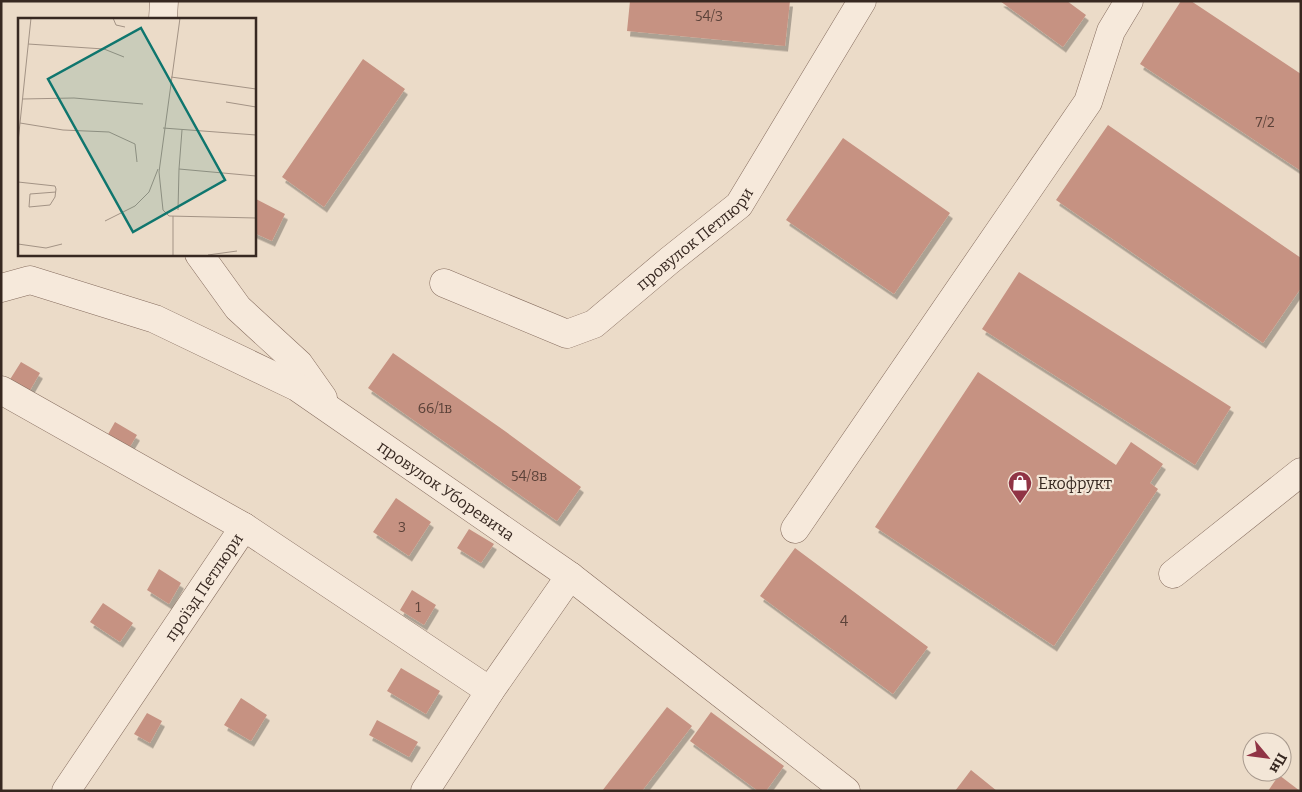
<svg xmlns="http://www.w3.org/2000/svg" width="1302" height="792" font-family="Bitter,serif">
  <defs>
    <filter id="shadow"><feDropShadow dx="3" dy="5.5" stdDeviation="0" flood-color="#0004"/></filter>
  </defs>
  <rect width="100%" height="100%" fill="#ebdbc8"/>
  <path fill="#c69282" filter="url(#shadow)" d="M630,1H790L785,46L627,31Z
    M1000,1H1067L1086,15L1063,47Z
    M1181,1H1191L1301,74V171L1140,64Z
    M363,59L405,89L324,207L282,177Z
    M1108,125L1301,258V288L1263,343L1056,200Z
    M843,138L950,213L894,294L786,220Z
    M254,198L285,214L272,241L254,233Z
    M1019,272L1231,407L1195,465L982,329Z
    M393,353L502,429L581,487L557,521L368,388Z
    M21,362L40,373L29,392L9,381Z
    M978,372L1116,465L1131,442L1163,464L1150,483L1158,489L1054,646L875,527Z
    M115,422L137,435L125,455L103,443Z
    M396,498L431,522L409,556L373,532Z
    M469,529L494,544L481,563L457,548Z
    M795,548L928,647L893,694L760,596Z
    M159,569L181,583L169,604L147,590Z
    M412,590L436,605L424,625L400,610Z
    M103,603L133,623L120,642L90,622Z
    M401,668L440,691L426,714L387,691Z
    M241,698L267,715L251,741L224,725Z
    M667,707L692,726L642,791H602Z
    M711,712L784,766L766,791H758L690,741Z
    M147,713L162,721L150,743L134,734Z
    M377,720L418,742L409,757L369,735Z
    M971,770L997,791H955Z
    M1279,775L1300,791H1268Z"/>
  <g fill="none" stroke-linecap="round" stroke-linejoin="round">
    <g stroke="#866d5f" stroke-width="29">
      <g id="minor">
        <path d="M163,19L164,1"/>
        <path d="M199,254L238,308L299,364L323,398"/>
        <path id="s1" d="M444,283L567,334L594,324L670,260L739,205L862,1"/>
        <path id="s2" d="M1,288L30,280L155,319L297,387L570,576L846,791"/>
        <path d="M1,390L244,527"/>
        <path d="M795,529L1088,102L1111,31L1129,1"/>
        <path d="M1173,574L1301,472"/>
        <path id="s3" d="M66,791L244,527L490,691"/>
        <path d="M425,791L490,691L570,576"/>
      </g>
    </g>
    <use href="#minor" stroke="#f6e9db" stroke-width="28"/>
  </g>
  <defs>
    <g id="shop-pin" transform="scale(1.25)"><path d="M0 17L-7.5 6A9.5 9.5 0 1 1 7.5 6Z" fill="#903445" stroke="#f3e6d7"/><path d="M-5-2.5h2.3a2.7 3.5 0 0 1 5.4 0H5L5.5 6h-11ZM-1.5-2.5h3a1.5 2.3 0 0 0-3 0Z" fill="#fff"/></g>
  </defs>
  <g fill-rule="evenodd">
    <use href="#shop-pin" x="1020" y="483"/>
  </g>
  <g text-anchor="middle" stroke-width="4.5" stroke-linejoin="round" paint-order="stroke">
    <g font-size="14" fill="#5b4239">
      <text x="709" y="21">54/3</text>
      <text x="1265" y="127">7/2</text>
      <text x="435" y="413">66/1в</text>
      <text x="529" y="481">54/8в</text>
      <text x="402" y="532">3</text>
      <text x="418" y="612">1</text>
      <text x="844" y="626">4</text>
    </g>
    <g font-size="16" fill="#372821" stroke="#f3e6d7">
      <text dy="6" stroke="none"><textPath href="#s1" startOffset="294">провулок Петлюри</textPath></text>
      <text dy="6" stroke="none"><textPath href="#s2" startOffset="500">провулок Уборевича</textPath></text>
      <text dy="6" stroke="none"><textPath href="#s3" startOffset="246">проїзд Петлюри</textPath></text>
    </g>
    <g font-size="16" fill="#372821" stroke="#f3e6d7" text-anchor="start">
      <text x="1038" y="489">Екофрукт</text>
    </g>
  </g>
  <g transform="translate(18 18)">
    <rect width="238" height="238" fill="#ebdbc8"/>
    <path fill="none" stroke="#a39385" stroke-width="1" d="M95,0L98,7L107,9M162,0L141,154L145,192L151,198L238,200M10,26L86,31L106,39M153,59L238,71M4,81L56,80L125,86M208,84L238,89M2,105L45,112L91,114L117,126L119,144M145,110L238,117M164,112L161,151L238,158M0,124L13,0M0,164L37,168L38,171L37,179L32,187L11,189L12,176L38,174M160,192L161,151M87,203L117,188L131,174L140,151M0,226L28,230L44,226M155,237V198M190,237L219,233"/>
    <path fill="#0f766e" fill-opacity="0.15" stroke="#0f766e" stroke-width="2.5" d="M123,10L207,162L115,214L30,61Z"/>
    <rect width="238" height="238" fill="none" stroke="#372821" stroke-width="2.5"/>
  </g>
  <rect width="1302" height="792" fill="none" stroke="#372821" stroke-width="5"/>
  <g transform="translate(1267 757) rotate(119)"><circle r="24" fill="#f3e6d7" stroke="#a89a8e"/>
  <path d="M0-4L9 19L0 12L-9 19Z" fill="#903445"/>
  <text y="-8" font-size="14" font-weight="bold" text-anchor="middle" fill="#372821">Пн</text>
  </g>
</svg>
